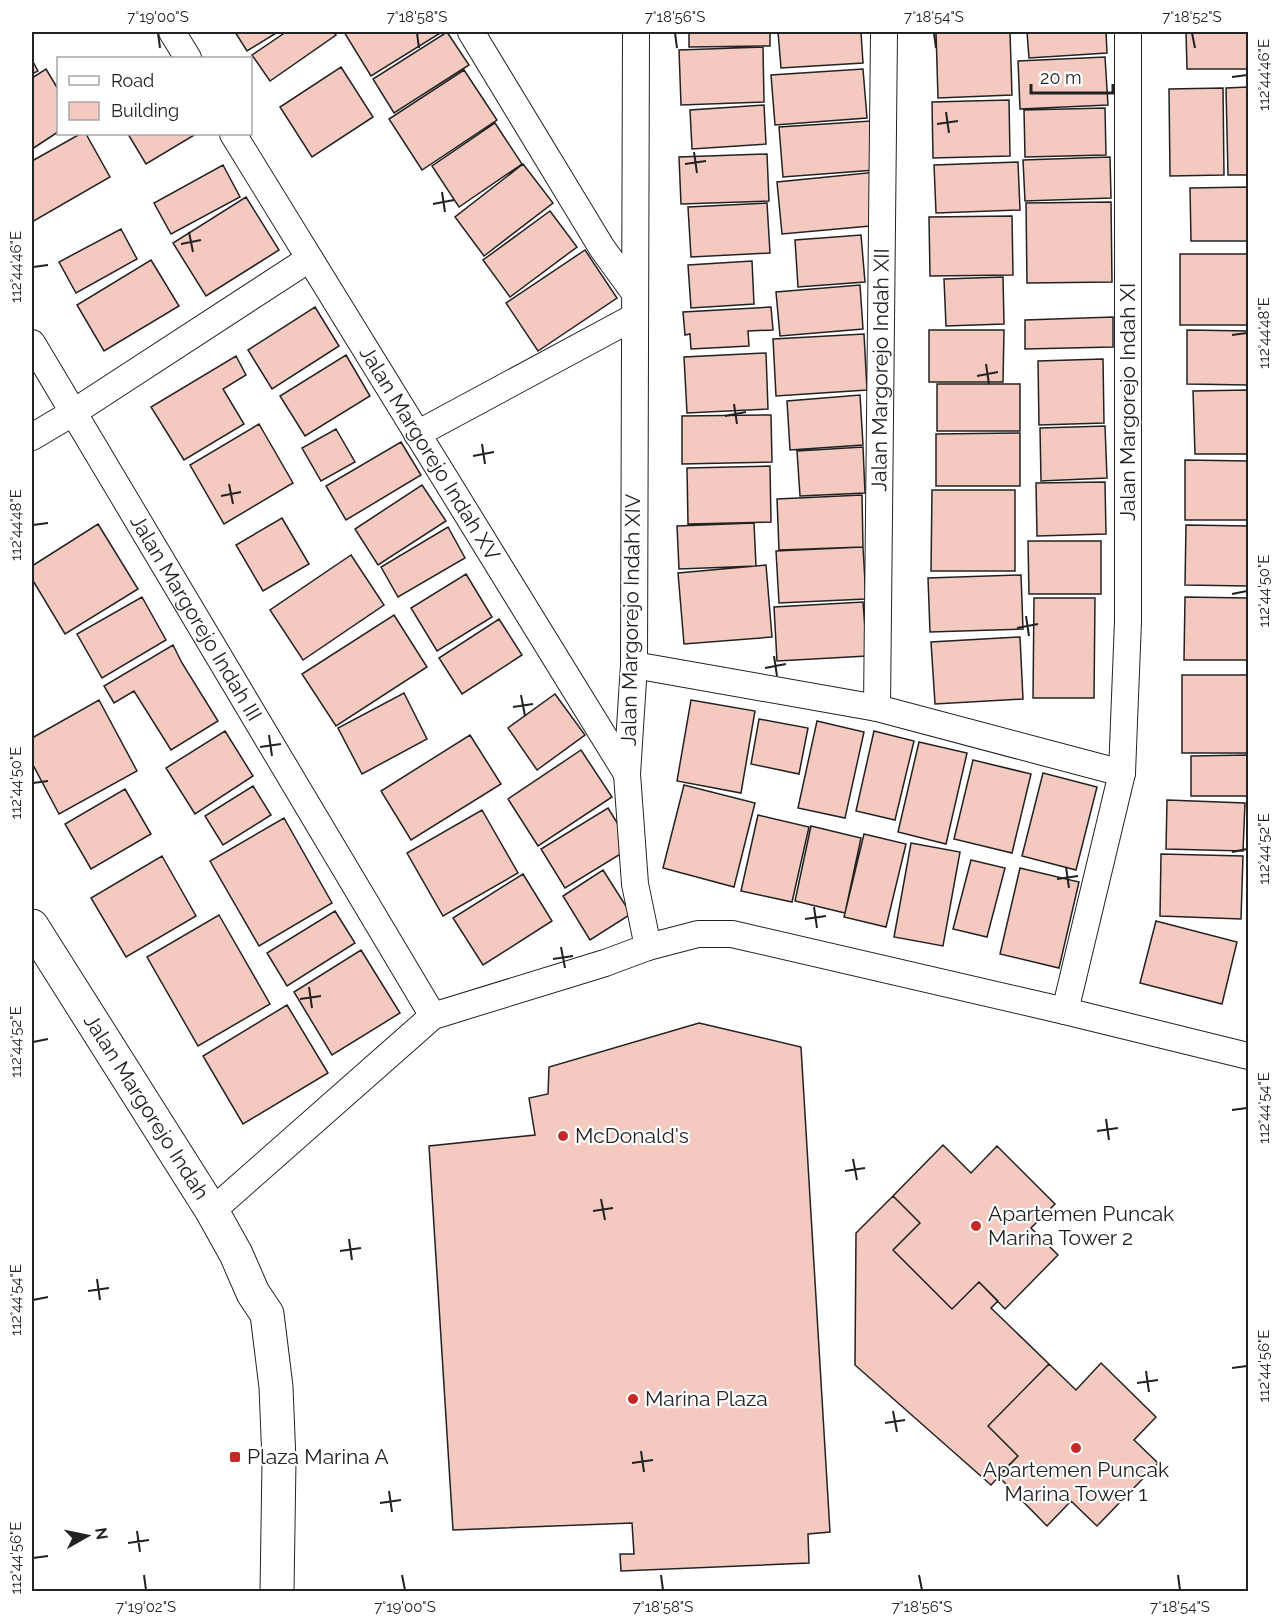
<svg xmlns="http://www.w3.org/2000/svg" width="1280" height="1623" font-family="Raleway,sans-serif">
  <rect width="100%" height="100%" fill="#fff"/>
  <path fill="#f3c9c0" stroke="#222" stroke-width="1.5" d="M235,32H278L247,51Z
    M286,32H334L336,35L270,81L252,55Z
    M344,32H442L371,76Z
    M447,32L469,65L394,113L373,79Z
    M689,32H770V46L689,47Z
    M778,32H861L863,63L781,68Z
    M936,32H1010L1012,95L938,98Z
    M1027,32H1106L1107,53L1029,58Z
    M1186,32H1248V69H1187Z
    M763,47L764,102L681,105L679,50Z
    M1105,57L1108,105L1020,109L1018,61Z
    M32,60L38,71L32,74Z
    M341,67L373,117L312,157L280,107Z
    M46,69L58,89V132L32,149V78Z
    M863,69L867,118L775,125L771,75Z
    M464,70L497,120L422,170L389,119Z
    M1248,87V175H1228L1226,88Z
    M1223,88L1224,175L1170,176L1169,89Z
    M1009,100L1010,156L933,158L932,102Z
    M764,105L766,144L692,149L690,110Z
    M1105,108L1106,155L1025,157L1024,110Z
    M871,121L875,170L783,177L779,127Z
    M495,123L522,164L459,207L432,166Z
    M80,134H86L110,177L32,222V161Z
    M128,134H196L146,164Z
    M767,154L769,201L681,204L679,157Z
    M1110,157L1111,198L1025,201L1023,160Z
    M1018,162L1020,210L936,213L934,165Z
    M523,164L553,203L484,256L455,217Z
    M223,165L240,197L171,234L154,203Z
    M877,172L881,225L782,234L777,182Z
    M1248,187V241H1191L1190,188Z
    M246,197L279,250L206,296L173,243Z
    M1111,202L1112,282L1027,283L1026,203Z
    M767,203L770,253L691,257L688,207Z
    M550,211L577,247L510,297L483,260Z
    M1012,216L1013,275L930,276L929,217Z
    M121,229L137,259L76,293L59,262Z
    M861,235L865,282L798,287L795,240Z
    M585,250L617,298L538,351L506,303Z
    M1180,254H1248V325H1180Z
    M151,260L179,306L104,351L77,305Z
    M752,261L754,304L691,308L688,265Z
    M1003,277L1004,324L946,326L944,279Z
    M860,285L863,329L780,336L776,292Z
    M315,307L339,346L272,389L248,350Z
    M771,307L773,330L748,331L749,346L691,349L690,334L685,335L683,312Z
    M1113,317V347L1025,349V320Z
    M929,330H1004L1003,382H929Z
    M1187,330L1248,331V385L1187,384Z
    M864,334L867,390L776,396L773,339Z
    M766,353L768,409L687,413L684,357Z
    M346,355L370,396L305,436L280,396Z
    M236,356L246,375L223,389L244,424L184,460L151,407Z
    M1103,359L1104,423L1039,425L1038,361Z
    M937,384H1020V431H937Z
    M1248,390V454H1195L1193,391Z
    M860,395L863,445L790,450L787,401Z
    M771,415L772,462L682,464V416Z
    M259,424L293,483L224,524L190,465Z
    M1105,426L1107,478L1041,481L1040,428Z
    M336,429L355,462L321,481L302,448Z
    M1020,433V486H936V434Z
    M401,442L421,475L346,520L326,486Z
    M863,447L865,493L800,496L797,451Z
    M1185,460L1248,461V520H1185Z
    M770,466L771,522L688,524L687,468Z
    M1105,482L1106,534L1037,536L1036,483Z
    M422,485L446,521L378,565L355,529Z
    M932,490H1015V571H931Z
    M862,495L863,547L779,550L777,499Z
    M282,518L309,564L263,591L236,545Z
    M754,523L756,566L679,569L677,526Z
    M98,524L138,589L65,634L32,579V566Z
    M1186,525L1248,526V586L1185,585Z
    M448,527L465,558L398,597L381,567Z
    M1028,541H1101V594H1029Z
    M863,547L866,599L779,603L776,551Z
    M351,555L384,605L303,660L270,610Z
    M766,565L772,637L684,644L678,573Z
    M466,574L492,617L437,651L411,608Z
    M1021,575L1023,629L930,632L928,578Z
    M142,597L166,640L102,678L77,634Z
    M1185,597L1248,598V660H1184Z
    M1034,598H1095L1094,698H1033Z
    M863,602L867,656L777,661L774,607Z
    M394,615L427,667L336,726L302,674Z
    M499,619L522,655L462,694L439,658Z
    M1020,637L1023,699L935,704L931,642Z
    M173,645L182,663L218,721L171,750L134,691L114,703L104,686Z
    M1182,675H1248V753H1182Z
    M404,693L427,739L362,774L338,728Z
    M555,694L585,735L537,770L508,728Z
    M99,700L137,771L59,814L32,763V738Z
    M691,700L755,711L741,793L677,781Z
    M759,719L808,728L799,774L751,764Z
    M817,721L864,732L845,818L798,808Z
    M225,731L253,776L195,814L166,768Z
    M874,731L914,741L895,820L856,811Z
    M470,735L501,784L411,840L381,791Z
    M919,742L967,753L946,844L898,832Z
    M581,750L612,797L538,846L508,799Z
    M1248,755V796H1191V756Z
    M973,760L1031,774L1012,853L954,839Z
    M1043,773L1097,787L1076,870L1022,856Z
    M684,785L755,803L734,887L663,868Z
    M253,786L271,815L223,845L205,816Z
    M125,789L151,834L91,869L65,824Z
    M1167,800L1245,803L1243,851L1166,849Z
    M608,808L632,847L565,888L541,849Z
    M482,810L518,873L443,916L407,853Z
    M758,815L809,827L792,902L741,891Z
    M284,818L332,903L259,946L210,861Z
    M811,826L861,838L845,913L795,901Z
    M864,834L906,844L886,927L844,917Z
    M911,843L960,852L943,946L894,937Z
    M1161,854L1243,856L1241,919L1160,916Z
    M162,856L196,916L126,957L91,898Z
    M971,860L1005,868L987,937L953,929Z
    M1020,868L1079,882L1059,968L1000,954Z
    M603,870L631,914L590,940L563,896Z
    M523,874L552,921L483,965L453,918Z
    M335,911L355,943L287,986L267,953Z
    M219,915L270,1004L198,1046L147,957Z
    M1156,921L1237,942L1222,1004L1140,983Z
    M361,950L400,1013L332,1055L294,992Z
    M287,1005L328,1073L243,1124L203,1056Z
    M699,1023L801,1047L830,1532L808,1534L809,1563L621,1571L620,1554H634L632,1523L453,1530L429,1146L535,1135L529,1098L548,1094L549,1067Z
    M943,1145L971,1173L997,1146L1055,1204L1031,1228L1058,1255L1005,1309L979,1282L952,1309L893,1250L920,1223L893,1196Z
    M893,1196L920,1223L893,1250L952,1309L979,1282L998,1301L991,1308L1049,1364L988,1426L1018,1456L991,1485L855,1365L856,1233Z
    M1101,1363L1156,1417L1134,1440L1158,1463L1097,1526L1071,1501L1047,1526L998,1476L1018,1456L988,1426L1049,1364L1076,1390Z"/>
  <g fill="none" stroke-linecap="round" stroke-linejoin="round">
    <g stroke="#222" stroke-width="28">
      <g id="street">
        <path d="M172,32L188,58"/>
        <path d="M471,32L602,248L634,292"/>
        <path d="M636,32L634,665L627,774L635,884L648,947"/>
        <path id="s1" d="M233,134L627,774"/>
        <path id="s2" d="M32,343L433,1016"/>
        <path d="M417,434L634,317"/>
        <path d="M32,437L74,412L309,259"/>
        <path d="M634,665L877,708L1122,773"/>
        <path id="s3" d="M877,708L884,32"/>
        <path d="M1065,1011L1122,773L1128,621V32"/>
        <path d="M212,1211L433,1016L605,963L648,947L698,934H732L1065,1011L1248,1056"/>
      </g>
    </g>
    <g stroke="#222" stroke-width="35">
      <g id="primary">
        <path id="s4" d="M32,926L212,1211L236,1254L253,1293L267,1314L276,1387L279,1461L277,1592"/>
      </g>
    </g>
    <use href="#street" stroke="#fff" stroke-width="26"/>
    <use href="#primary" stroke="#fff" stroke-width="33"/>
  </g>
  <path fill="none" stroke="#222" stroke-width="2" d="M158,33L160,48M417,33L419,48M675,33L677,48M934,33L936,48M1192,33L1195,48M1232,77L1247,75M946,112L949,133M937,124L958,121M694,152L697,173M685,164L706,161M442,192L445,212M433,204L454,200M189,232L193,252M181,244L201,240M33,267L48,265M1232,335L1247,333M986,364L989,384M977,376L998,372M734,404L737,424M725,416L746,412M482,444L485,464M473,456L494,452M229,484L233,504M221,496L241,492M33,525L48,523M1232,594L1247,591M1026,616L1029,636M1017,628L1038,624M774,656L777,676M765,668L786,664M521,695L525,716M513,707L533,704M269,735L272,756M260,747L281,744M33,783L48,781M1232,852L1247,849M1066,867L1069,888M1057,879L1078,876M814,907L817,928M805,919L826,916M561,947L565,968M553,959L573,956M309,987L312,1008M300,999L321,996M33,1042L48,1039M1232,1110L1247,1108M1106,1119L1109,1140M1097,1131L1118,1128M853,1159L857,1180M845,1171L865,1168M601,1199L605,1220M593,1211L613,1208M349,1239L352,1260M340,1251L361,1248M97,1279L100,1300M88,1291L109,1288M33,1300L48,1297M1232,1368L1247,1366M1146,1371L1149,1392M1137,1383L1158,1380M893,1411L897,1432M885,1423L905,1420M641,1451L644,1472M632,1463L653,1460M389,1491L392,1512M380,1503L401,1500M137,1531L140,1552M128,1543L149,1540M33,1558L48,1556M144,1575L146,1590M402,1575L405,1590M661,1575L663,1590M919,1575L922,1590M1178,1575L1180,1590"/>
  <g fill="#c62828" stroke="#fff" stroke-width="2">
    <circle cx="563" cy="1136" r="6"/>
    <circle cx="976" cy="1226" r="6"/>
    <circle cx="633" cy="1399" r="6"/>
    <circle cx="1076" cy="1448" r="6"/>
    <rect x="229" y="1451" width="12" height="12" rx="3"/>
  </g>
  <g text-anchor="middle" stroke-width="4.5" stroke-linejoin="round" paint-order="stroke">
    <g font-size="21" fill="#222" stroke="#fff">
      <text dy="7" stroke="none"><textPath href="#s3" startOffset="338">Jalan Margorejo Indah XII</textPath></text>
      <text transform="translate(1128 402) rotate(-90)" y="7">Jalan Margorejo Indah XI</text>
      <text dy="7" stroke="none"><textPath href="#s1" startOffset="375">Jalan Margorejo Indah XV</textPath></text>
      <text dy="7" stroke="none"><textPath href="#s2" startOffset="320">Jalan Margorejo Indah III</textPath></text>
      <text transform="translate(631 620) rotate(-89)" y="7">Jalan Margorejo Indah XIV</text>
      <text dy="7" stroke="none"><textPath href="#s4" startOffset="214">Jalan Margorejo Indah</textPath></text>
    </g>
    <g font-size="21" fill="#222" stroke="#fff" text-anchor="start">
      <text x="575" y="1143">McDonald's</text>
      <text x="988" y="1221">Apartemen Puncak<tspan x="988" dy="24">Marina Tower 2</tspan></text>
      <text x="645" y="1406">Marina Plaza</text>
      <text x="247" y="1464">Plaza Marina A</text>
      <text x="1076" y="1477" text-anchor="middle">Apartemen Puncak<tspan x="1076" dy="24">Marina Tower 1</tspan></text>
    </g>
  </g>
  <rect width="1280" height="1623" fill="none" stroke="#ffffff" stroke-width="66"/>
  <rect x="57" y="57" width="195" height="78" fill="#ffffff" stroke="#a7a7a7" stroke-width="1.5"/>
  <rect x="69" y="76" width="30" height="9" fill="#ffffff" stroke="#a7a7a7" stroke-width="1.5"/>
  <text x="111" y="87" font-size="18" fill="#222222">Road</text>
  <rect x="69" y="102" width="30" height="18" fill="#f3c9c0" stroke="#a7a7a7" stroke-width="1.5"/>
  <text x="111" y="117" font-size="18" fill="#222222">Building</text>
  <g transform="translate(87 1536) rotate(81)" stroke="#ffffff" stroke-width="4.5" paint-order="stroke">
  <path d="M0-4.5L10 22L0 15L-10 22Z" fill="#222222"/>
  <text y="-9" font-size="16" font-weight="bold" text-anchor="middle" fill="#222222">N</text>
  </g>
  <path d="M1031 84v9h82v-9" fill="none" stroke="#222222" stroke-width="3"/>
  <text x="1040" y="84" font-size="18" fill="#222222" stroke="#ffffff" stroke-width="4.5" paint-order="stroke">20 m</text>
  <rect x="33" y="33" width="1214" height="1557" fill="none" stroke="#222" stroke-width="2"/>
  <g font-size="15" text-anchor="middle" fill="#222">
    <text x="158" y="22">7°19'00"S</text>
    <text x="417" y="22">7°18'58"S</text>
    <text x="675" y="22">7°18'56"S</text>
    <text x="934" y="22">7°18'54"S</text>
    <text x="1192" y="22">7°18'52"S</text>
    <text transform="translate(1264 75) rotate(-90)" y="5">112°44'46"E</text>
    <text transform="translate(16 267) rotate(-90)" y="5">112°44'46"E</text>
    <text transform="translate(1264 333) rotate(-90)" y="5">112°44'48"E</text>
    <text transform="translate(16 525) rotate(-90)" y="5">112°44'48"E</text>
    <text transform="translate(1264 591) rotate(-90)" y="5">112°44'50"E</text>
    <text transform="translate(16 783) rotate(-90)" y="5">112°44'50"E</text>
    <text transform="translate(1264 849) rotate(-90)" y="5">112°44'52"E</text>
    <text transform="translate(16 1042) rotate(-90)" y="5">112°44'52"E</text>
    <text transform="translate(1264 1108) rotate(-90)" y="5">112°44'54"E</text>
    <text transform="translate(16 1300) rotate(-90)" y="5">112°44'54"E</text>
    <text transform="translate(1264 1366) rotate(-90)" y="5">112°44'56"E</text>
    <text transform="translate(16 1558) rotate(-90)" y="5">112°44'56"E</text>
    <text x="146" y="1612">7°19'02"S</text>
    <text x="405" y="1612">7°19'00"S</text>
    <text x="663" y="1612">7°18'58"S</text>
    <text x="922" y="1612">7°18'56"S</text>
    <text x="1180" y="1612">7°18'54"S</text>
  </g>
</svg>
